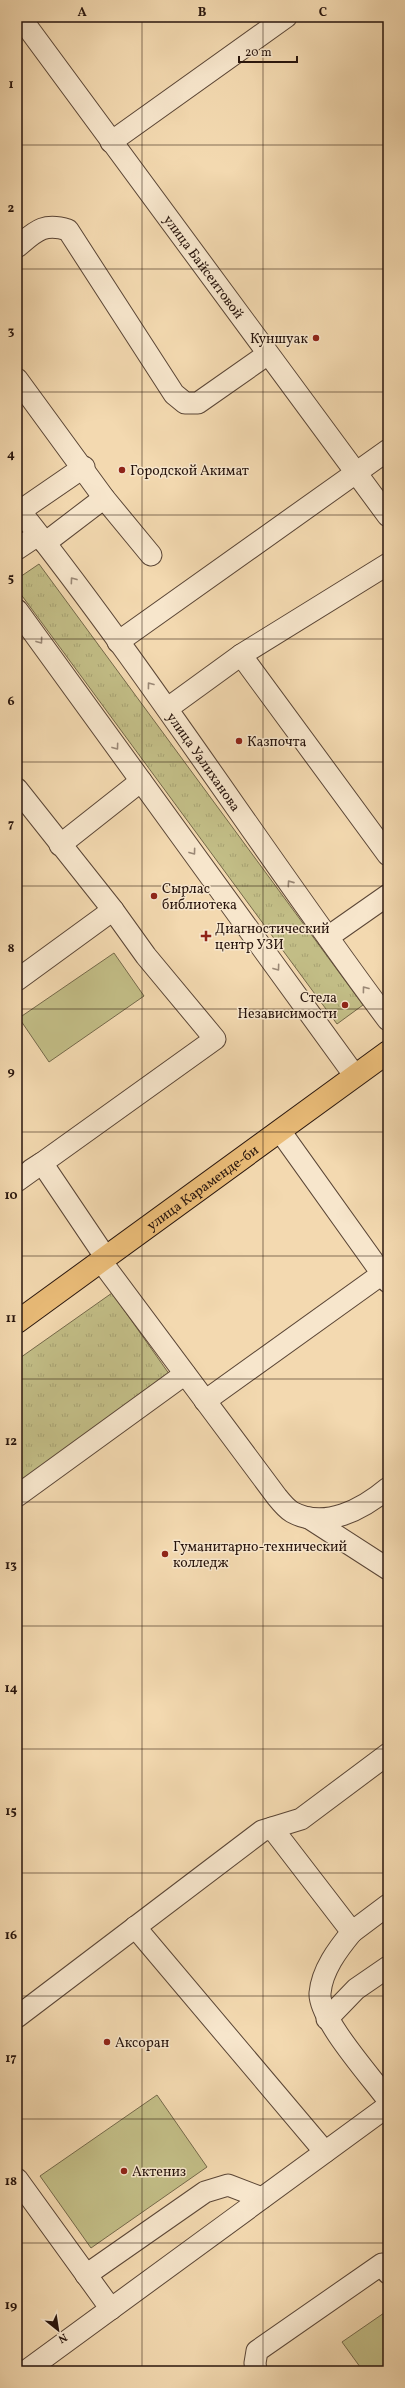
<svg xmlns="http://www.w3.org/2000/svg" width="405" height="2388" font-family="Vollkorn,serif">
  <defs>
    <pattern id="grass-tufts" width="24" height="20" patternUnits="userSpaceOnUse"><rect width="24" height="20" fill="#c2bd86"/><path d="M3 7l-1-3M5 7V3M7 7l1-3M15 17l-1-3M17 17v-4M19 17l1-3" fill="none" stroke="#a7a272"/></pattern>
  </defs>
  <rect width="100%" height="100%" fill="#f3d9b0"/>
  <filter id="stains"><feTurbulence type="fractalNoise" baseFrequency=".005" numOctaves="4"/><feColorMatrix values="0 0 0 0 .2 0 0 0 0 .09 0 0 0 0 .02 0 0 0 .5 -.17"/></filter>
  <radialGradient id="worn" r=".72"><stop offset=".6" stop-color="#630" stop-opacity="0"/><stop offset="1" stop-color="#630" stop-opacity=".3"/></radialGradient>
  <path fill="url(#grass-tufts)" stroke="#75694a" d="M39,564L363,1005L337,1024L17,589V579Z
    M112,1293L172,1378L17,1488V1360Z"/>
  <path fill="#c2bd86" stroke="#75694a" d="M114,953L144,996L49,1062L19,1018Z
    M157,2095L207,2167L91,2248L40,2176Z
    M384,2313L388,2319V2371H363L342,2342Z"/>
  <g fill="none" stroke-linecap="round" stroke-linejoin="round">
    <g stroke="#5b4636" stroke-width="23">
      <g id="minor">
        <path id="s1" d="M20,17L388,516"/>
        <path d="M111,142L286,17"/>
        <path d="M17,247C35,232 43,222 68,230L174,394L185,403H198L268,354"/>
        <path d="M17,379L104,498L151,555"/>
        <path id="s2" d="M17,507C148,672 262,851 388,1020"/>
        <path d="M20,511L84,467"/>
        <path d="M45,543L104,498"/>
        <path d="M17,549L38,535"/>
        <path d="M388,564L241,655L388,855"/>
        <path d="M17,610L355,1076"/>
        <path d="M118,642L388,450"/>
        <path d="M168,708L241,655"/>
        <path d="M17,789L113,910L146,956L215,1039L17,1181"/>
        <path d="M60,845L141,781"/>
        <path d="M328,937L388,895"/>
        <path d="M17,980L113,910"/>
        <path d="M280,1131L388,1282"/>
        <path d="M31,1170L42,1163L106,1258"/>
        <path d="M101,1261L277,1497C281,1502 287,1509 292,1512C325,1530 363,1509 388,1488"/>
        <path d="M205,1401L382,1274"/>
        <path d="M17,1496L185,1374"/>
        <path d="M309,1518L388,1569"/>
        <path d="M272,1828L352,1932L388,1905"/>
        <path d="M135,1927L325,2152"/>
        <path d="M352,1932C338,1949 322,1970 320,1993C318,2018 372,2078 388,2100"/>
        <path d="M17,2017L262,1831L301,1819L388,1754"/>
        <path d="M327,2019L356,1989L388,1967"/>
        <path d="M17,2179L111,2309"/>
        <path d="M86,2275L205,2192L228,2185L262,2198"/>
        <path d="M26,2371L388,2106"/>
        <path d="M256,2371L255,2363L257,2351L382,2264L388,2273"/>
      </g>
    </g>
    <g stroke="#28150d" stroke-width="24">
      <g id="major">
        <path id="s3" d="M17,1322L388,1052"/>
      </g>
    </g>
    <use href="#minor" stroke="#f7e6cc" stroke-width="21"/>
    <use href="#major" stroke="#eabc78" stroke-width="22"/>
  </g>
  <defs><path id="oneway-chevron" d="M-2-3.5L2.5 0L-2 3.5" fill="none" stroke-width="1.6" stroke-linecap="round" stroke-linejoin="round"/></defs>
  <g stroke="#9a8876">
    <use href="#oneway-chevron" transform="translate(73 580) rotate(-126)"/>
    <use href="#oneway-chevron" transform="translate(40 641) rotate(54)"/>
    <use href="#oneway-chevron" transform="translate(150 685) rotate(-127)"/>
    <use href="#oneway-chevron" transform="translate(116 747) rotate(54)"/>
    <use href="#oneway-chevron" transform="translate(193 852) rotate(54)"/>
    <use href="#oneway-chevron" transform="translate(290 883) rotate(-125)"/>
    <use href="#oneway-chevron" transform="translate(277 968) rotate(54)"/>
    <use href="#oneway-chevron" transform="translate(365 989) rotate(-127)"/>
  </g>
  <path fill="none" stroke="#28150d" stroke-width="1" stroke-opacity="0.55" d="M142,17V2371M263,17V2371M17,145H388M17,269H388M17,392H388M17,515H388M17,639H388M17,762H388M17,886H388M17,1009H388M17,1132H388M17,1256H388M17,1379H388M17,1502H388M17,1626H388M17,1749H388M17,1873H388M17,1996H388M17,2119H388M17,2243H388"/>
  <g fill="#8f2418" stroke="#f7e6cc" stroke-width="1.5">
    <circle cx="316" cy="338" r="4"/>
    <circle cx="122" cy="470" r="4"/>
    <circle cx="239" cy="741" r="4"/>
    <circle cx="154" cy="896" r="4"/>
    <path d="M204 930h4v4h4v4h-4v4h-4v-4h-4v-4h4z"/>
    <circle cx="345" cy="1005" r="4"/>
    <circle cx="165" cy="1554" r="4"/>
    <circle cx="107" cy="2042" r="4"/>
    <circle cx="124" cy="2171" r="4"/>
  </g>
  <g text-anchor="middle" stroke-width="3" stroke-linejoin="round" paint-order="stroke">
    <g font-size="14" fill="#28150d" stroke="#f7e6cc">
      <text dy="5" stroke="none"><textPath href="#s1" startOffset="310">улица Байсеитовой</textPath></text>
      <text dy="5" stroke="none"><textPath href="#s2" startOffset="316">улица Уалиханова</textPath></text>
      <text dy="5" stroke="none"><textPath href="#s3" startOffset="229">улица Караменде-би</textPath></text>
    </g>
    <g font-size="14" fill="#28150d" stroke="#f7e6cc" text-anchor="start">
      <text x="308" y="343" text-anchor="end">Куншуак</text>
      <text x="130" y="475">Городской Акимат</text>
      <text x="247" y="746">Казпочта</text>
      <text x="162" y="893">Сырлас<tspan x="162" dy="16">библиотека</tspan></text>
      <text x="215" y="933">Диагностический<tspan x="215" dy="16">центр УЗИ</tspan></text>
      <text x="337" y="1002" text-anchor="end">Стела<tspan x="337" dy="16">Независимости</tspan></text>
      <text x="173" y="1551">Гуманитарно-технический<tspan x="173" dy="16">колледж</tspan></text>
      <text x="115" y="2047">Аксоран</text>
      <text x="132" y="2176">Актениз</text>
    </g>
  </g>
  <rect width="405" height="2388" fill="none" stroke="#f3d9b0" stroke-width="44"/>
  <g transform="translate(58 2330) rotate(150)" stroke="#f7e6cc" stroke-width="3" paint-order="stroke">
  <path d="M0-3L7 15L0 10L-7 15Z" fill="#28150d"/>
  <text y="-6" font-size="11" font-weight="bold" text-anchor="middle" fill="#28150d">N</text>
  </g>
  <path d="M239 56v6h58v-6" fill="none" stroke="#28150d" stroke-width="2"/>
  <text x="245" y="56" font-size="12" fill="#28150d" stroke="#f7e6cc" stroke-width="3" paint-order="stroke">20 m</text>
  <rect x="22" y="22" width="361" height="2344" fill="none" stroke="#28150d" stroke-width="1.5"/>
  <g font-size="13" text-anchor="middle" font-weight="bold" fill="#28150d">
    <text x="82" y="16">A</text>
    <text x="202" y="16">B</text>
    <text x="323" y="16">C</text>
    <text x="11" y="88">1</text>
    <text x="11" y="212">2</text>
    <text x="11" y="335">3</text>
    <text x="11" y="458">4</text>
    <text x="11" y="582">5</text>
    <text x="11" y="705">6</text>
    <text x="11" y="828">7</text>
    <text x="11" y="952">8</text>
    <text x="11" y="1075">9</text>
    <text x="11" y="1199">10</text>
    <text x="11" y="1322">11</text>
    <text x="11" y="1445">12</text>
    <text x="11" y="1569">13</text>
    <text x="11" y="1692">14</text>
    <text x="11" y="1815">15</text>
    <text x="11" y="1939">16</text>
    <text x="11" y="2062">17</text>
    <text x="11" y="2185">18</text>
    <text x="11" y="2309">19</text>
  </g>
  <rect width="100%" height="100%" filter="url(#stains)"/>
  <rect width="100%" height="100%" fill="url(#worn)"/>
</svg>
